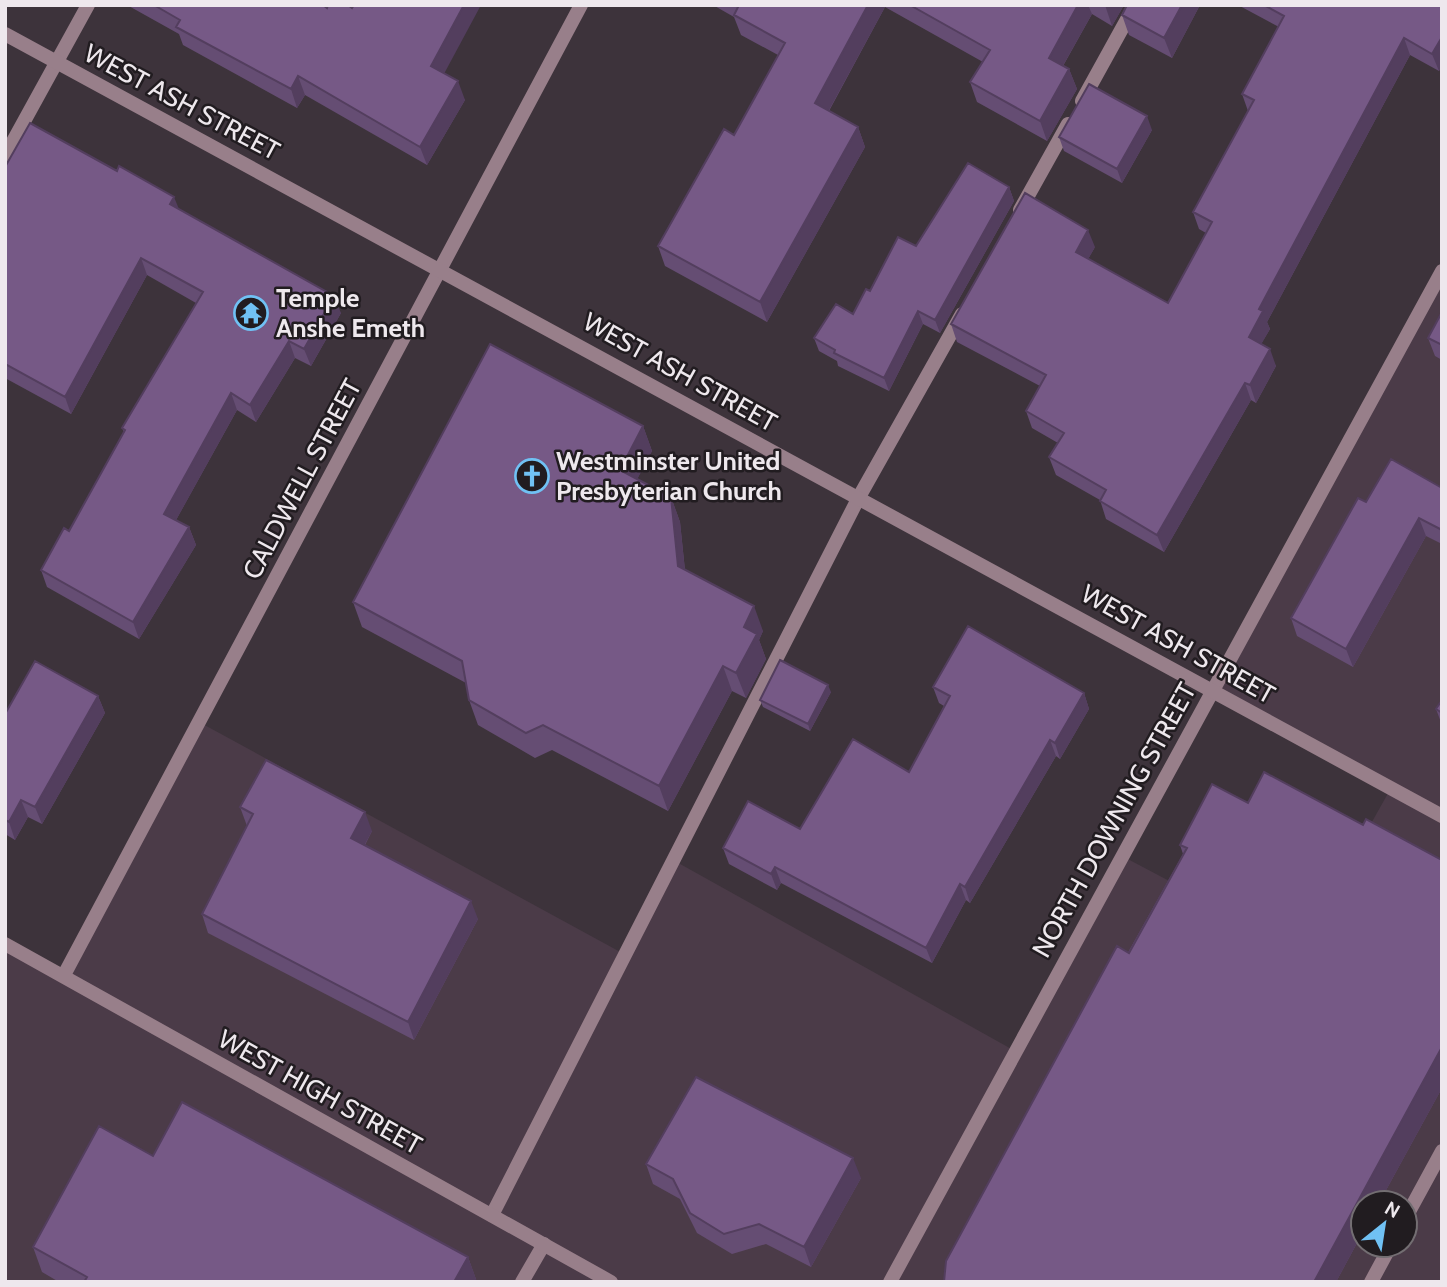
<svg xmlns="http://www.w3.org/2000/svg" width="1447" height="1287" font-family="Cabin,sans-serif">
  <rect width="100%" height="100%" fill="#3d333b"/>
  <path fill="#4b3b48" fill-rule="evenodd" d="M1442,271V1282H5V944L63,975L199,722L624,954L673,860L1015,1051L1122,856L1300,950L1391,788L1212,691ZM1363,1203H1405V1245H1363Z"/>
  <g fill="none" stroke-linecap="round" stroke-linejoin="round">
    <path stroke="#987f8a" stroke-width="14" d="M1082,101L1135,5
      M5,156L88,5
      M1020,210L1068,124
      M492,1215L859,497L962,314
      M1405,1219L1442,1151
      M522,1282L544,1244
      M1371,1282L1391,1245"/>
    <path stroke="#987f8a" stroke-width="14" d="M5,944L611,1282
      M64,975L581,5
      M890,1282L1442,271"/>
    <path stroke="#987f8a" stroke-width="14" d="M5,34L1442,816"/>
  </g>
  <path fill="#654d73" d="M127,5H323L444,73L465,100L427,165L305,95L297,108L183,45L179,34Z
    M713,5H1124L1112,26L1092,14L1063,66L1069,69L1077,89L1047,141L977,102L970,82L983,62L885,7L829,111L858,127L865,147L767,322L665,266L658,246L734,135L778,55L741,35L734,17Z
    M1127,5H1200L1172,58L1129,35L1122,15Z
    M1238,5H1442V65L1439,71L1410,55L1267,322L1270,329L1261,344L1276,366L1256,403L1251,400L1164,552L1106,519L1100,500L1056,475L1049,457L1058,443L1032,428L1026,411L1040,386L957,342L951,324L1095,247L1088,259L1168,303L1206,233L1199,229L1193,212L1248,111L1242,94L1279,27Z
    M1152,130L1122,183L1064,151L1059,137Z
    M5,167L179,209L341,313L311,366L295,358L256,422L237,410L176,520L189,527L196,545L139,639L47,587L41,570L69,531L124,432L122,428L196,303L147,275L71,414L5,378Z
    M1009,187L1014,201L940,333L923,324L889,391L838,366L837,361L819,351L814,338L853,314L870,291L916,246Z
    M1442,312V360L1435,356L1428,338Z
    M643,426L652,451L637,479L671,497L680,522L685,570L763,631L759,640L766,659L746,698L732,691L668,811L552,750L535,758L478,725L469,700L466,683L362,627L353,602Z
    M1442,488V544L1426,536L1353,667L1297,636L1291,618L1366,502Z
    M933,687L1084,693L1089,709L1060,759L1056,756L970,903L966,900L932,963L781,883L777,890L729,864L723,848L800,829L909,772L944,706L939,703Z
    M831,692L810,731L763,707L760,700Z
    M98,696L105,713L42,824L28,817L15,840L5,834V714Z
    M1442,700V725L1436,709Z
    M1248,803L1363,825L1442,860V1088L1379,1203H1363V1232L1336,1282H944L1183,854L1180,845Z
    M240,807L372,831L365,845L478,919L414,1040L208,933L202,914L247,826Z
    M153,1156L468,1257L477,1282H59L42,1272L33,1247Z
    M646,1164L861,1178L811,1267L766,1244L732,1254L697,1233L680,1199L653,1184Z"/>
  <path fill="#533e5e" d="M464,5H481L438,85L431,66Z
    M868,5H884L885,7L822,123L815,103Z
    M1078,5H1088L1092,14L1056,78L1049,58Z
    M1105,5H1124L1112,26Z
    M1182,5H1200L1172,58L1164,38Z
    M1442,37V65L1439,71L1432,54Z
    M1404,38L1410,55L1267,322L1270,329L1255,355L1249,337L1259,309Z
    M1069,69L1077,89L1047,141L1040,121Z
    M298,76L305,95L297,108L291,89Z
    M458,81L465,100L427,165L420,147Z
    M1147,116L1152,130L1122,183L1117,169Z
    M858,127L865,147L767,322L760,302Z
    M1009,187L1014,201L940,333L935,320Z
    M174,197L181,214L170,204Z
    M1088,230L1095,247L1082,270L1076,252Z
    M141,258L147,275L71,414L65,397Z
    M334,296L341,313L311,366L304,349Z
    M918,311L923,324L889,391L884,378Z
    M289,341L295,358L256,422L250,405Z
    M1270,349L1276,366L1256,403L1250,385Z
    M1245,383L1251,400L1164,552L1157,535Z
    M231,393L237,410L170,531L164,514Z
    M643,426L652,451L629,495L620,470Z
    M671,497L680,522L687,591L678,566Z
    M1419,518L1426,536L1353,667L1346,649Z
    M189,527L196,545L139,639L133,622Z
    M754,606L763,631L759,640L766,659L746,698L736,673L744,627Z
    M723,666L732,691L668,811L659,786Z
    M828,685L831,692L810,731L808,724Z
    M1084,693L1089,709L1060,759L1055,743Z
    M98,696L105,713L42,824L35,807Z
    M1050,740L1056,756L970,903L965,887Z
    M21,800L28,817L15,840L9,822Z
    M365,812L372,831L358,857L351,838Z
    M775,867L781,883L777,890L771,874Z
    M960,884L966,900L932,963L926,948Z
    M471,901L478,919L414,1040L408,1022Z
    M1442,1047V1088L1379,1203H1363V1232L1336,1282H1314Z
    M853,1158L861,1178L811,1267L804,1247Z
    M468,1257L477,1282H454Z"/>
  <path fill="#765986" stroke="#533e5e" stroke-width="2" d="M154,5H323L327,8L328,5H348L352,8L354,5H464L431,66L458,81L420,147L298,76L291,89L176,27L180,20Z
    M739,5H868L815,103L858,127L760,302L658,246L724,129L734,135L785,43L734,15Z
    M910,5H1078L1049,58L1069,69L1040,121L970,82L990,50Z
    M1127,5H1182L1164,38L1122,15Z
    M1264,5H1442V37L1432,54L1404,38L1259,309L1263,311L1249,337L1270,349L1250,385L1245,383L1157,535L1100,501L1106,490L1049,457L1064,433L1026,411L1046,375L951,324L1025,193L1088,230L1076,252L1168,303L1212,222L1193,212L1254,100L1242,94L1284,16Z
    M1089,84L1147,116L1117,169L1059,137Z
    M30,123L117,171L119,166L174,197L170,204L334,296L304,349L289,341L250,405L231,393L164,514L189,527L133,622L41,570L64,528L69,531L125,430L122,428L203,292L141,258L65,397L5,364V167Z
    M968,163L1009,187L935,320L918,311L884,378L834,353L835,350L814,338L836,304L853,314L866,289L870,291L898,237L916,246Z
    M1442,312V345L1428,338Z
    M490,344L643,426L620,470L671,497L678,566L754,606L744,627L757,634L736,673L723,666L659,786L543,725L526,733L469,700L462,661L353,602Z
    M1391,459L1442,488V530L1419,518L1346,649L1291,618L1358,498L1366,502Z
    M968,626L1084,693L1055,743L1050,740L965,887L960,884L926,948L775,867L771,874L723,848L748,801L800,829L853,739L909,772L950,696L933,687Z
    M780,660L828,685L808,724L760,700Z
    M35,661L98,696L35,807L21,800L9,822L5,820V714Z
    M1442,700V713L1436,709Z
    M266,760L365,812L351,838L471,901L408,1022L202,914L253,814L240,807Z
    M1264,772L1363,825L1366,819L1442,860V1047L1314,1282H944L946,1261L1117,946L1129,953L1187,848L1180,845L1212,784L1248,803Z
    M696,1077L853,1158L804,1247L759,1224L724,1234L690,1213L673,1179L646,1164Z
    M182,1102L468,1257L454,1282H84L87,1277L33,1247L99,1126L153,1156Z"/>
  <defs>
    <g id="temple-ring" transform="scale(1.75)"><circle r="9.5" fill="#211c20" stroke="#70c1f4" stroke-width="1.5"/><path d="M0-6L5-2H3V0L6.5 2.5H4V6H1.5V3h-3V6H-4V2.5H-6.5L-3 0V-2H-5Z" fill="#70c1f4"/></g>
    <g id="church-ring" transform="scale(1.75)"><circle r="9.5" fill="#211c20" stroke="#70c1f4" stroke-width="1.5"/><path d="M-1.2-6h2.4v3.5h3.3v2.4h-3.3V6h-2.4V-.1h-3.3v-2.4h3.3Z" fill="#70c1f4"/></g>
  </defs>
  <g fill-rule="evenodd">
    <use href="#temple-ring" x="251" y="313"/>
    <use href="#church-ring" x="532" y="476"/>
  </g>
  <g text-anchor="middle" stroke-width="5" stroke-linejoin="round" paint-order="stroke">
    <g font-size="26" fill="#eee8ed" stroke="#211c20">
      <text transform="translate(182 102) rotate(28)" y="9">WEST ASH STREET</text>
      <text transform="translate(680 372) rotate(29)" y="9">WEST ASH STREET</text>
      <text transform="translate(302 479) rotate(-62)" y="9">CALDWELL STREET</text>
      <text transform="translate(1178 644) rotate(29)" y="9">WEST ASH STREET</text>
      <text transform="translate(1114 820) rotate(-61)" y="9">NORTH DOWNING STREET</text>
      <text transform="translate(320 1092) rotate(29)" y="9">WEST HIGH STREET</text>
    </g>
    <g font-size="26" font-weight="bold" fill="#eee8ed" stroke="#211c20" text-anchor="start">
      <text x="276" y="307">Temple<tspan x="276" dy="30">Anshe Emeth</tspan></text>
      <text x="556" y="470">Westminster United<tspan x="556" dy="30">Presbyterian Church</tspan></text>
    </g>
  </g>
  <rect width="1447" height="1287" fill="none" stroke="#eee8ed" stroke-width="14"/>
  <g transform="translate(1384 1224) rotate(30)"><circle r="33" fill="#211c20" stroke="#736e72" stroke-width="2"/>
  <path d="M0-5L12 26L0 18L-12 26Z" fill="#70c1f4"/>
  <text y="-10" font-size="19" font-weight="bold" text-anchor="middle" fill="#eee8ed">N</text>
  </g>
</svg>
